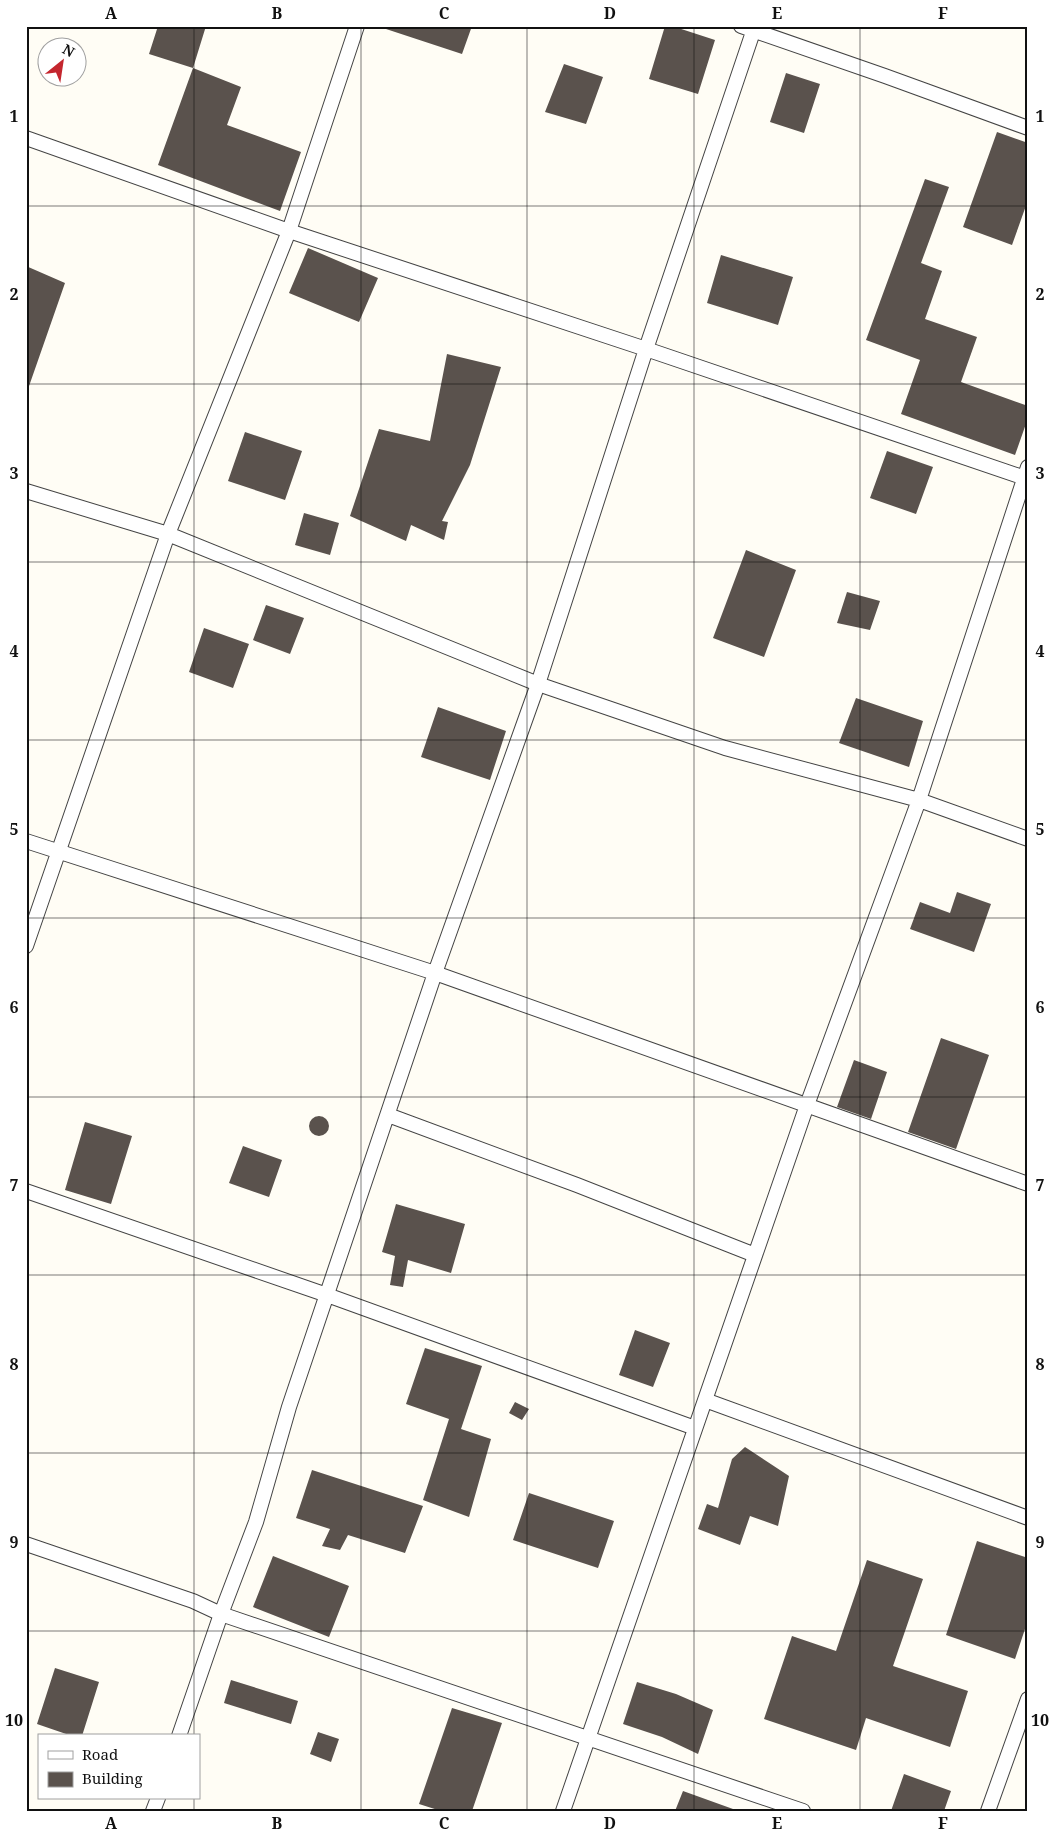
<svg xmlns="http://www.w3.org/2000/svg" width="1054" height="1837" font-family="'Noto Serif',serif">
  <rect width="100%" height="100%" fill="#fffdf5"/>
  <path fill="#5a524d" d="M158,26H206L193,68L149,54Z
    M386,26H472L462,54L386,29Z
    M665,26H672L715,40L698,94L649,79Z
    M564,64L603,77L586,124L545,112Z
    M193,68L241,87L227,125L301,152L280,211L158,165Z
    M786,73L820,84L804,133L770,122Z
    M997,132L1028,143V200L1012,245L963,227Z
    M925,179L949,187L921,263L942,271L925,319L977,337L961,382L1028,406V418L1015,455L901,414L920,360L866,340Z
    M308,248L378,278L359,322L289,293Z
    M721,255L793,277L778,325L707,303Z
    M26,266L65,283L28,389H26Z
    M447,354L501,367L470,465L442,521L448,522L444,540L411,525L406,541L350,516L379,429L430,441Z
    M245,432L302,451L285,500L228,481Z
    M887,451L933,467L916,514L870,498Z
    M304,513L339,523L330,555L295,545Z
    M746,550L796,570L764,657L713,638Z
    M847,592L880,601L870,630L837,623Z
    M266,605L304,618L290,654L253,640Z
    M204,628L249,644L233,688L189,672Z
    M856,698L923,721L909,767L839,743Z
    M438,707L506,731L490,780L421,757Z
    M957,892L991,904L974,952L910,929L920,902L950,913Z
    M941,1038L989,1055L956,1149L908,1132Z
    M854,1060L887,1072L871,1119L837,1107Z
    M309 1126a10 10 0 1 1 20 0a10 10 0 1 1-20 0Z
    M85,1122L132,1136L111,1204L65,1190Z
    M243,1146L282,1160L269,1197L229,1183Z
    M396,1204L465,1224L451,1273L408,1260L403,1287L390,1285L395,1256L382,1252Z
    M635,1330L670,1343L653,1387L619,1375Z
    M425,1348L482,1366L461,1429L491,1439L469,1517L423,1500L449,1419L406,1404Z
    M515,1402L529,1409L522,1420L509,1413Z
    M745,1447L789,1476L778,1526L750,1516L740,1545L698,1529L707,1504L718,1508L732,1459Z
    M312,1470L423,1506L405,1553L348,1535L340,1550L322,1546L330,1529L296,1518Z
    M529,1493L614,1521L598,1568L513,1540Z
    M977,1541L1028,1558V1620L1015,1659L946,1635Z
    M273,1556L349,1586L329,1637L253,1607Z
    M867,1560L923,1579L893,1666L968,1691L950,1747L866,1718L856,1750L764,1719L792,1636L836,1651Z
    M55,1668L99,1682L82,1736H72L37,1724Z
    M231,1680L298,1701L291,1724L224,1703Z
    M637,1682L676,1694L713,1710L698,1754L662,1737L623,1724Z
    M452,1708L502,1723L472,1811H441L419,1804Z
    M318,1732L339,1739L331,1762L310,1754Z
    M904,1774L951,1791L944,1811H891Z
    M683,1791L733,1809V1811H675Z"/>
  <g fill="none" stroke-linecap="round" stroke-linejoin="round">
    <g stroke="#444" stroke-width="16">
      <path id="street" d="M741,26L885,76L1028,128
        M26,138L289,231L646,349L1028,479
        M26,491L168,534L538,684L725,748L919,800L1028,839
        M26,841L435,973L1028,1184
        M26,946L168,534L289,231L357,26
        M388,1115L577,1185L755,1255
        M26,1191L327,1295L695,1428
        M705,1400L1028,1518
        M26,1544L193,1601L221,1614L803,1811
        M179,1736L221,1614L256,1522L289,1407L435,973L538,684L646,349L755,26
        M153,1811L158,1798
        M563,1811L807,1105L919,800L1028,467
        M988,1811L1028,1699"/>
    </g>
    <use href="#street" stroke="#fff" stroke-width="14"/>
  </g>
  <path fill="none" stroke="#111" stroke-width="1" stroke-opacity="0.55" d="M194,26V1736M361,26V1811M527,26V1811M694,26V1811M860,26V1811M26,206H1028M26,384H1028M26,562H1028M26,740H1028M26,918H1028M26,1097H1028M26,1275H1028M26,1453H1028M26,1631H1028M194,1798V1811"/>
  <rect width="1054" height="1837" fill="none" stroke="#ffffff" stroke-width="55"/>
  <rect x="38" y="1734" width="162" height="65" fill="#ffffff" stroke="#a0a0a0"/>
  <rect x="48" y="1751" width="25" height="8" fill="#ffffff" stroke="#a0a0a0"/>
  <text x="82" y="1760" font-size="15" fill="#111111">Road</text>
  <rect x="48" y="1772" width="25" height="15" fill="#5a524d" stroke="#a0a0a0"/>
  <text x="82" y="1784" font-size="15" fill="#111111">Building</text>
  <g transform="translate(62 62) rotate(30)"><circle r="24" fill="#ffffff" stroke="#a0a0a0"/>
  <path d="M0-4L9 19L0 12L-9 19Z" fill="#c4262e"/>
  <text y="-8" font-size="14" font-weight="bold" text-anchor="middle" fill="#111111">N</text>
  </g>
  <rect x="28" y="28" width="998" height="1782" fill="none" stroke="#111" stroke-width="2"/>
  <g font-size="16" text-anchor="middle" font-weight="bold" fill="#111">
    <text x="111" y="19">A</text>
    <text x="277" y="19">B</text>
    <text x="444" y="19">C</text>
    <text x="610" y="19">D</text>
    <text x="777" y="19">E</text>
    <text x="943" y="19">F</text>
    <text x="14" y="122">1</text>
    <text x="1040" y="122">1</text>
    <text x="14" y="300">2</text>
    <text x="1040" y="300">2</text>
    <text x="14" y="479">3</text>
    <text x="1040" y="479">3</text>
    <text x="14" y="657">4</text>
    <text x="1040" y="657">4</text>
    <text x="14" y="835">5</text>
    <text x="1040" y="835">5</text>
    <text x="14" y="1013">6</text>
    <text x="1040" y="1013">6</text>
    <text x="14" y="1191">7</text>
    <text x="1040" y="1191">7</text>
    <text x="14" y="1370">8</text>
    <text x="1040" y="1370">8</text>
    <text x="14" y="1548">9</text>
    <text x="1040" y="1548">9</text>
    <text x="14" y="1726">10</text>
    <text x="1040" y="1726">10</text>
    <text x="111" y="1829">A</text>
    <text x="277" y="1829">B</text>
    <text x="444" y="1829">C</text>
    <text x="610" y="1829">D</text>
    <text x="777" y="1829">E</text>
    <text x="943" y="1829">F</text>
  </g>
</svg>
